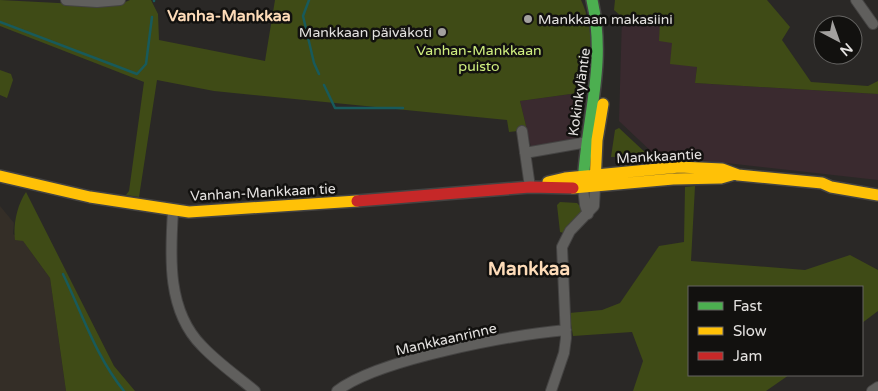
<svg xmlns="http://www.w3.org/2000/svg" width="878" height="391" font-family="'Varela Round',sans-serif">
  <rect width="100%" height="100%" fill="#2a2826"/>
  <path fill="#3a2a2f" d="M622,17L660,21L672,42L697,67L695,83L878,94V180L655,155L619,121Z
    M585,92L576,141L531,147L520,101Z"/>
  <path fill="#342e27" d="M0,206L14,223L13,234L23,241L50,278L66,391H0Z"/>
  <path fill="#3f4b16" d="M0,0L116,6L130,0H151L158,14L159,40L265,61L275,0H581C596,33 590,58 585,92L520,101L527,130L509,132L507,120L214,91L157,80L139,197L126,195L129,191L144,82L0,26Z
    M615,0H767L790,27L782,40L811,82L868,86L878,81V94L695,83L697,67L670,64L672,43L659,41L660,21L622,17L614,10Z
    M0,70L11,74L13,80L7,98L0,95Z
    M619,128L649,156L611,157L615,130Z
    M695,186L691,261L805,270L850,255L878,270V311L862,323V287H689V375H789L766,391H633L643,361L632,332L573,336L569,313L602,310L620,303L659,246L684,242L685,187Z
    M26,192L114,366L135,391H66L50,278L23,241L15,240C13,225 17,205 26,192Z
    M560,202L577,203L582,208L580,215L564,233L560,232L557,205Z"/>
  <g fill="none" stroke-linecap="round" stroke-linejoin="round">
    <path stroke="#185a5b" stroke-width="2.5" d="M309,0L303,16L314,63L319,74
      M154,1V0
      M0,22L137,74L146,64L152,17
      M324,85L335,108H403
      M63,274C82,313 96,357 124,391"/>
    <g stroke="#444342" stroke-width="12">
      <path id="street" d="M66,0L97,2L120,0
        M856,0L873,24
        M522,131L530,187
        M525,153L593,141
        M583,188L585,205L588,214
        M173,211C170,257 167,311 202,346C218,363 237,376 255,391
        M337,391C378,359 512,335 566,330
        M551,391L564,353L566,338L562,247L570,231L594,206L595,187
        M872,391L878,387"/>
    </g>
    <g stroke="#444342" stroke-width="14">
      <path id="fast" d="M583,185C586,120 607,65 592,0"/>
    </g>
    <g stroke="#444342" stroke-width="14">
      <path id="slow" d="M0,176L90,197L189,212L357,201
        M548,182L565,178L679,167L722,169L738,175L822,183L831,187L878,195
        M595,184L597,140L603,104
        M573,188L673,179L721,178L735,174"/>
    </g>
    <g stroke="#444342" stroke-width="14">
      <path id="jam" d="M357,201L530,187L573,188"/>
    </g>
    <use href="#street" stroke="#605f5d" stroke-width="10"/>
    <use href="#fast" stroke="#4caf50" stroke-width="11"/>
    <use href="#slow" stroke="#ffc107" stroke-width="11"/>
    <use href="#jam" stroke="#c62828" stroke-width="11"/>
  </g>
  <g fill="#a3a19f" stroke="#12110f" stroke-width="2">
    <circle cx="528" cy="19" r="5"/>
    <circle cx="442" cy="32" r="5"/>
  </g>
  <g text-anchor="middle" stroke-width="5" stroke-linejoin="round" paint-order="stroke">
    <g font-size="14" fill="#e4e2e0" stroke="#12110f" text-anchor="start">
      <text x="538" y="24">Mankkaan makasiini</text>
      <text x="432" y="37" text-anchor="end">Mankkaan päiväkoti</text>
    </g>
    <g font-size="14" fill="#d0ef7f" stroke="#12110f">
      <text x="479" y="55">Vanhan-Mankkaan<tspan x="479" dy="16">puisto</tspan></text>
    </g>
    <g font-size="14" fill="#e4e2e0" stroke="#12110f">
      <text transform="translate(579 92) rotate(-82)" y="5">Kokinkyläntie</text>
      <text transform="translate(659 156) rotate(-3)" y="5">Mankkaantie</text>
      <text transform="translate(263 192) rotate(-3)" y="5">Vanhan-Mankkaan tie</text>
      <text transform="translate(446 339) rotate(-13)" y="5">Mankkaanrinne</text>
    </g>
    <g font-size="16" font-weight="bold" fill="#fddbb8" stroke="#12110f">
      <text x="229" y="21">Vanha-Mankkaa</text>
    </g>
    <g font-size="19" font-weight="bold" fill="#fddbb8" stroke="#12110f">
      <text x="529" y="275">Mankkaa</text>
    </g>
  </g>
  <rect x="688" y="286" width="175" height="90" fill="#12110f" stroke="#666563"/>
  <rect x="698" y="302" width="25" height="8" fill="#4caf50" stroke="#666563"/>
  <text x="733" y="311" font-size="15" fill="#e4e2e0">Fast</text>
  <rect x="698" y="327" width="25" height="8" fill="#ffc107" stroke="#666563"/>
  <text x="733" y="336" font-size="15" fill="#e4e2e0">Slow</text>
  <rect x="698" y="352" width="25" height="8" fill="#c62828" stroke="#666563"/>
  <text x="733" y="361" font-size="15" fill="#e4e2e0">Jam</text>
  <g transform="translate(838 40) rotate(139)"><circle r="24" fill="#12110f" stroke="#666563"/>
  <path d="M0-4L9 19L0 12L-9 19Z" fill="#a3a19f"/>
  <text y="-8" font-size="14" font-weight="bold" text-anchor="middle" fill="#e4e2e0">N</text>
  </g>
</svg>
